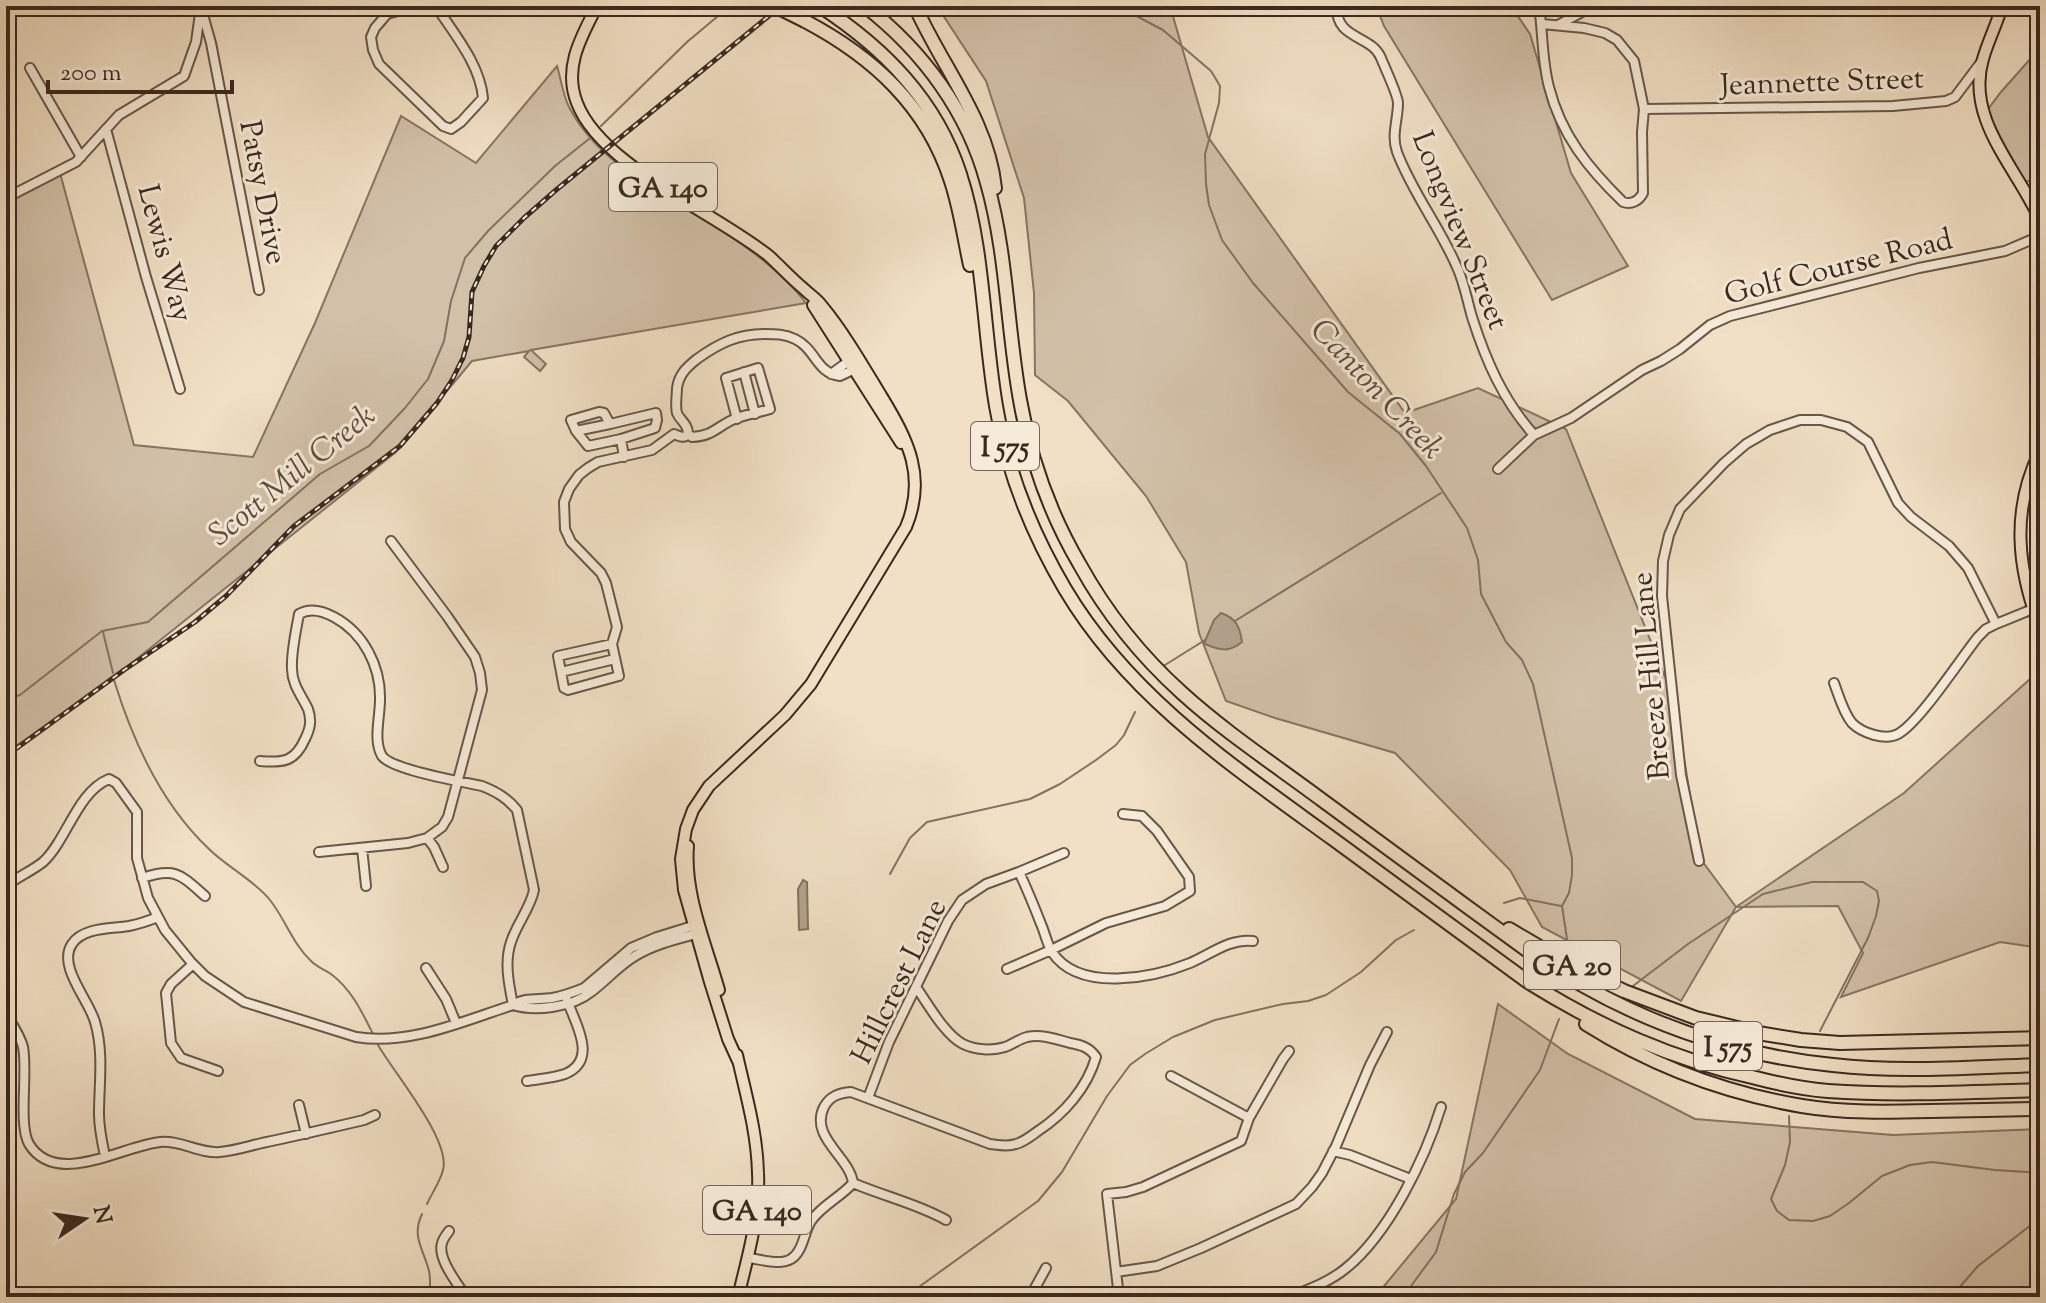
<svg xmlns="http://www.w3.org/2000/svg" width="2046" height="1303" font-family="'Sorts Mill Goudy',serif">
  <rect width="100%" height="100%" fill="#f1e0c5"/>
  <filter id="stains"><feTurbulence type="fractalNoise" baseFrequency=".0025" numOctaves="4"/><feColorMatrix values="0 0 0 0 .2 0 0 0 0 .09 0 0 0 0 .02 0 0 0 .5 -.17"/></filter>
  <radialGradient id="worn" r=".72"><stop offset=".6" stop-color="#630" stop-opacity="0"/><stop offset="1" stop-color="#630" stop-opacity=".3"/></radialGradient>
  <path fill="#d2c1a9" stroke="#867564" stroke-width="2" d="M937,6H1170L1208,137L1405,413L1478,388L1566,429L1675,702L1700,858L1736,907L1904,793L2040,670V948L2000,942L1841,997L1863,953L1838,906L1736,907L1681,1001L1542,927L1510,870L1395,753L1275,718L1226,701L1199,633L1186,562L1146,496L1068,401L1035,375L1034,293L1024,198L986,81Z
    M1376,6H1511L1530,34L1571,173L1628,266L1552,300L1384,26Z
    M2040,48V179L2018,183L1982,117L2001,92Z
    M557,66C561,79 563,95 569,107C601,169 673,197 727,234C756,253 785,276 806,303L531,350L546,364L540,371L524,357L529,351L472,361L396,452L104,685L6,753V200L60,173L134,445L253,457L315,323L401,116L476,163Z
    M2040,442V586L2032,560L2028,474Z
    M1498,1004L1568,1054L1695,1119L1893,1135L2040,1129V1297H1375L1456,1199Z"/>
  <path fill="#b3a28d" stroke="#837261" stroke-width="2" d="M1221,613C1236,618 1240,627 1242,642C1229,653 1219,650 1205,644V641L1214,620Z
    M803,880L807,882L808,929L799,930L798,889Z"/>
  <g fill="none" stroke-linecap="round" stroke-linejoin="round">
    <path stroke="#837261" stroke-width="2" d="M1114,6L1127,11L1163,30L1211,71L1220,86L1219,103L1205,154L1206,184L1209,205L1222,240L1253,283L1348,392L1400,434L1426,466L1467,528L1478,560L1481,594L1506,642L1522,660L1533,684L1572,858V875L1569,893L1562,906L1568,946
      M601,126L687,42L730,6
      M1235,621L1441,493
      M103,632L113,673
      M1165,665L1205,640
      M114,680C133,742 161,804 209,849C227,867 254,880 270,900C285,919 293,944 311,961C317,967 325,970 331,974C352,990 362,1012 373,1034
      M6,699L20,695L102,631L148,622L320,474L369,446L405,408L428,379L444,341L451,301L465,258L488,231L555,166L589,139
      M890,874L910,838L927,822L1030,799L1060,784L1096,760L1116,745L1124,735L1135,712
      M1504,903L1520,898L1561,906
      M1633,986L1688,944L1763,894L1812,882H1863L1877,891L1879,901L1876,916L1868,938L1820,1031
      M378,1045C394,1073 451,1140 443,1170C440,1182 432,1193 427,1204
      M1789,1116L1790,1142L1785,1165L1771,1199L1777,1211L1789,1220L1813,1221L1830,1216L1849,1203L1882,1176L1910,1165L1932,1162L1995,1170L2040,1173
      M422,1214C411,1237 424,1250 429,1271C431,1279 429,1288 431,1297
      M905,1297L1038,1201L1062,1172L1107,1096L1130,1065L1145,1054L1173,1037L1215,1020L1283,1004L1308,1001L1326,995L1361,972L1396,940L1414,930
      M1403,1297L1436,1252L1454,1194L1465,1172L1483,1153L1540,1070L1559,1019
      M1951,1297L1978,1266L2040,1218"/>
    <g stroke="#685748" stroke-width="12">
      <path id="minor" d="M416,6L387,14L375,28L371,37L373,50L379,64L443,126L451,129L461,122L483,98C480,64 454,34 436,6
        M1337,6C1335,40 1371,34 1381,58C1385,68 1398,95 1398,103C1398,120 1391,135 1397,152C1412,192 1439,226 1456,265C1464,281 1467,300 1472,317C1486,361 1503,400 1534,435
        M1539,6C1543,33 1542,61 1549,87C1561,135 1589,169 1623,202C1631,205 1639,201 1643,193L1642,132L1644,109L1634,61L1617,40L1605,33L1584,28L1542,24
        M204,18L211,43L259,290
        M1558,25L1593,6
        M30,68L81,157
        M1644,109L1893,106L1946,101L1955,97L1982,61
        M106,129L146,277L180,389
        M6,198L76,162L119,115L184,76L196,42L201,6
        M744,372L755,414
        M831,374L853,358
        M576,431L610,424
        M688,434L692,437C711,436 715,429 730,421C742,415 757,413 770,409L758,368L726,378L737,419
        M621,439L655,428L657,420L656,413L610,424L604,413L599,412L571,420L576,431L588,446L621,439L624,457
        M1498,469L1534,435L1571,418L1642,370L1661,361L1680,349L1710,325L1730,316L1919,268L2005,251L2040,236
        M612,644L617,627L606,583L601,573L571,542L565,529L564,502L569,489L579,475L588,468L598,462L652,450L674,434C679,436 684,439 688,434C688,423 680,421 677,413C675,407 677,394 677,388C679,374 687,367 697,359C719,343 738,334 765,334C775,334 785,334 795,339C816,349 816,373 840,376L857,368
        M612,644L619,676L568,690L564,688L558,656Z
        M561,672L615,659
        M1834,683C1839,696 1843,712 1852,723C1862,733 1885,741 1898,734C1919,723 1961,658 1978,637L1986,629L1996,624L2040,606
        M260,761C283,763 295,762 305,739C310,729 312,721 308,709C302,696 292,685 292,669C291,652 296,631 299,614C311,607 323,611 334,617C364,633 381,667 380,700C380,717 373,741 382,756C392,770 463,782 482,786C497,792 507,798 517,810L534,890C530,909 517,923 511,942C504,962 509,985 513,1005
        M427,838L434,847L443,867
        M362,848L366,886
        M319,852L408,843L427,838L442,827L448,817L482,690L480,673L475,657L447,616L391,541
        M1699,861L1681,775L1662,596L1663,561L1669,535L1680,509L1724,463L1746,444L1770,430L1800,420H1821L1847,427L1868,442L1898,503L1911,517L1949,546L1968,568L1996,624
        M1019,872C1027,889 1034,906 1041,924C1045,933 1047,944 1052,952C1079,993 1153,978 1190,963C1211,954 1230,938 1253,941
        M142,878C175,867 180,874 205,896
        M6,886C17,877 32,871 43,862C67,840 77,792 109,779L116,783L137,812V858L148,898L165,930L191,962L205,976L244,1002L356,1037C409,1046 463,1021 513,1005C525,997 538,1000 552,998C563,996 574,992 584,988L631,948L657,937L699,924
        M193,964L171,984L166,993L171,1043L181,1058L218,1071
        M426,968L446,999L456,1023
        M1007,969L1051,950L1106,923L1165,906L1190,891L1189,877L1157,831L1142,816L1123,814
        M916,987C928,1004 945,1035 963,1044C975,1050 992,1051 1005,1047C1013,1044 1019,1039 1027,1037C1042,1034 1056,1039 1070,1043C1081,1045 1089,1047 1096,1057C1087,1088 1064,1114 1038,1131C1031,1136 1024,1142 1016,1144C1007,1147 999,1145 990,1144L851,1092C839,1093 830,1096 824,1107C809,1137 850,1157 853,1183C883,1196 918,1204 946,1220
        M513,1005C535,1012 573,1007 591,992C606,981 618,966 635,956C655,944 677,939 699,933
        M6,1014C12,1024 20,1035 23,1047C28,1072 18,1125 29,1144C56,1188 122,1146 160,1142C181,1140 200,1154 220,1152C234,1151 249,1146 262,1143C296,1136 330,1128 364,1120L375,1115
        M1171,1076L1249,1118
        M527,1081C539,1079 553,1078 565,1074C599,1060 575,1023 567,1000
        M868,1098L889,1042L948,921L962,900L986,884L1019,872L1064,853
        M299,1105L306,1134
        M1333,1151L1350,1155L1408,1178L1409,1181
        M105,1156C102,1142 99,1129 99,1114C99,1084 104,1052 95,1022C89,1000 57,966 72,944C83,927 111,929 129,926C139,924 148,921 158,917
        M449,1231C446,1235 443,1239 442,1243C437,1259 458,1284 466,1297
        M748,1258C760,1259 780,1266 791,1259C803,1252 804,1232 811,1221C822,1205 841,1197 853,1183
        M1116,1272L1157,1266L1201,1248L1296,1204L1312,1187L1322,1173L1336,1146L1370,1065L1387,1032
        M1030,1297L1046,1268
        M1119,1297L1107,1194L1126,1192L1143,1187L1241,1141L1249,1118L1283,1059L1289,1051
        M1290,1297C1309,1289 1329,1282 1345,1269C1388,1235 1425,1159 1441,1107"/>
    </g>
    <g stroke="#3a291f" stroke-width="14">
      <path id="major" d="M597,6C581,37 563,68 577,103C601,166 716,213 769,256C781,267 792,279 804,289C810,295 817,299 822,306C845,334 863,366 882,397C908,440 927,477 906,527L811,684L785,715L709,786L693,810L686,829L681,859L684,890L710,982L728,1039L738,1061
        M2002,6C1997,24 1988,41 1983,59C1965,120 2018,169 2040,220
        M813,305L901,443
        M2040,451C2011,510 2017,568 2040,628
        M2040,494L2038,516L2040,550
        M688,846C684,894 706,944 719,990
        M737,1055C746,1095 757,1132 758,1173C760,1215 748,1256 738,1297"/>
    </g>
    <g stroke="#3a291f" stroke-width="16">
      <path id="highway" d="M820,6C884,48 936,100 960,174C984,248 983,329 996,406C1007,471 1032,533 1065,589C1129,697 1234,767 1333,839C1398,886 1463,935 1528,982C1602,1028 1671,1059 1756,1078C1779,1084 1804,1089 1828,1091C1898,1096 1969,1092 2040,1090
        M865,6C923,51 968,112 987,183C1007,253 1007,328 1020,400C1030,457 1050,514 1080,565C1106,612 1141,656 1182,693C1225,732 1275,765 1322,800C1390,850 1459,901 1528,951C1619,1014 1722,1054 1833,1065C1901,1073 1971,1067 2040,1065
        M915,6C942,67 988,120 995,188
        M805,21C873,57 927,106 951,181C960,208 964,237 970,265
        M1509,929L1572,966L1624,991L1696,1018L1758,1033L1801,1040L1840,1043L2040,1038
        M1586,1024C1651,1065 1725,1093 1802,1106C1844,1113 1887,1112 1930,1111C1967,1110 2003,1110 2040,1109"/>
    </g>
    <use href="#minor" stroke="#f6ebd9" stroke-width="8"/>
    <use href="#major" stroke="#f1e0c5" stroke-width="10"/>
    <use href="#highway" stroke="#f1e0c5" stroke-width="12"/>
    <g stroke="#3a291f" stroke-width="5">
      <path id="rail" d="M6,756L124,670L195,622L226,596L294,526L400,446L437,403L452,380L463,358L469,337L472,292L484,266L496,246L524,218L556,190L781,6"/>
    </g>
    <use href="#rail" stroke="#f6ebd9" stroke-width="2" stroke-dasharray="6" stroke-linecap="butt"/>
    <g stroke="#3a291f" stroke-width="16" stroke-linecap="butt">
      <path id="highway-bridge" d="M775,6L805,21"/>
    </g>
    <use href="#highway-bridge" stroke="#f1e0c5" stroke-width="12"/>
  </g>
  <g text-anchor="middle" stroke-width="6" stroke-linejoin="round" paint-order="stroke">
    <g fill="#f6ebd9" stroke="#726357" stroke-width="2">
      <rect x="609" y="163" width="108" height="48" rx="6"/>
      <rect x="971" y="422" width="68" height="48" rx="6"/>
      <rect x="1524" y="941" width="96" height="48" rx="6"/>
      <rect x="1694" y="1022" width="68" height="48" rx="6"/>
      <rect x="703" y="1186" width="108" height="48" rx="6"/>
    </g>
    <g font-size="28" font-weight="bold" fill="#3a291f">
      <text x="663" y="197">GA 140</text>
      <text x="1005" y="456">I 575</text>
      <text x="1572" y="975">GA 20</text>
      <text x="1728" y="1056">I 575</text>
      <text x="757" y="1220">GA 140</text>
    </g>
    <g font-size="30" fill="#3a291f" stroke="#f6ebd9">
      <text transform="translate(1822 81) rotate(-2)" y="10">Jeannette Street</text>
      <text transform="translate(264 192) rotate(79)" y="10">Patsy Drive</text>
      <text transform="translate(1461 230) rotate(68)" y="10">Longview Street</text>
      <text transform="translate(166 253) rotate(75)" y="10">Lewis Way</text>
      <text transform="translate(1838 266) rotate(-14)" y="10">Golf Course Road</text>
      <text transform="translate(1650 676) rotate(-95)" y="10">Breeze Hill Lane</text>
      <text transform="translate(898 981) rotate(-64)" y="10">Hillcrest Lane</text>
    </g>
    <g font-size="32" font-style="italic" fill="#5e4d40" stroke="#f6ebd9">
      <text transform="translate(1378 388) rotate(47)" y="11">Canton Creek</text>
      <text transform="translate(291 474) rotate(-39)" y="11">Scott Mill Creek</text>
    </g>
  </g>
  <rect width="2046" height="1303" fill="none" stroke="#f1e0c5" stroke-width="32"/>
  <rect x="8" y="8" width="2030" height="1287" fill="none" stroke="#3a291f" stroke-width="4"/>
  <rect x="16" y="16" width="2014" height="1271" fill="none" stroke="#3a291f" stroke-width="2"/>
  <g transform="translate(84 1219) rotate(77)" stroke="#f6ebd9" stroke-width="6" paint-order="stroke">
  <path d="M0-6L14 30L0 20L-14 30Z" fill="#3a291f"/>
  <text y="-12" font-size="22" font-weight="bold" text-anchor="middle" fill="#3a291f">N</text>
  </g>
  <path d="M48 80v12h184v-12" fill="none" stroke="#3a291f" stroke-width="4"/>
  <text x="60" y="80" font-size="24" fill="#3a291f" stroke="#f6ebd9" stroke-width="6" paint-order="stroke">200 m</text>
  <rect width="100%" height="100%" filter="url(#stains)"/>
  <rect width="100%" height="100%" fill="url(#worn)"/>
</svg>
